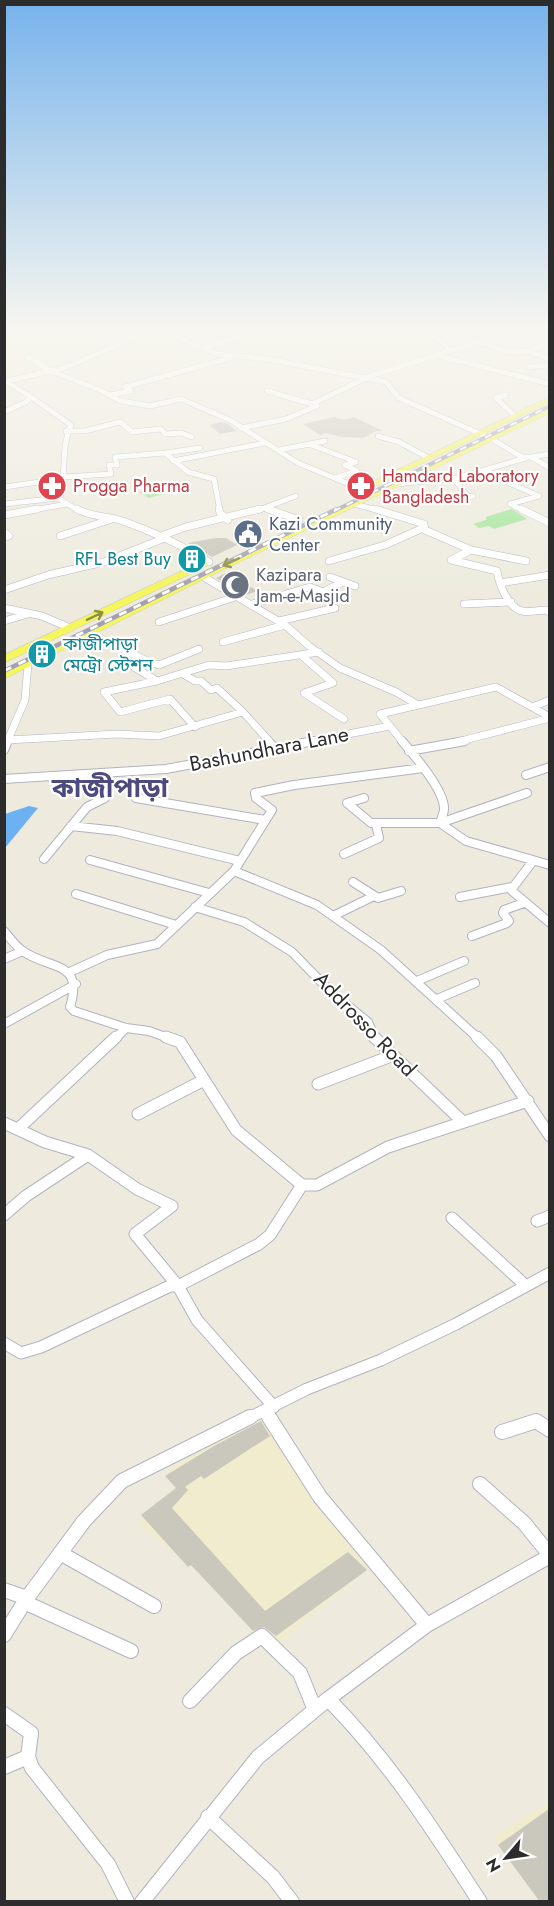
<svg xmlns="http://www.w3.org/2000/svg" width="554" height="1906" font-family="Jost,'Noto Sans Bengali',sans-serif">
  <rect width="100%" height="100%" fill="#eeebde"/>
  <path fill="#f0eccd" d="M262,1418L308,1493L371,1566L278,1644L257,1621L138,1523L176,1487L166,1480L173,1466Z
    M549,1801V1901H538L494,1837Z"/>
  <path fill="#a2e699" d="M180,481L190,487L149,498L139,492L164,483Z
    M512,509L527,519L494,529L489,526L479,528L473,524L486,520V517Z"/>
  <path fill="#6eb1f3" d="M29,806L38,808L5,848V814Z"/>
  <path fill="#cac7bd" d="M334,417L344,420L354,417L383,431H376L363,438L341,437L326,433L320,435L303,424Z
    M222,422L228,424L237,431L220,434L209,425Z
    M216,538H226L237,545L212,557L188,543Z
    M226,573L258,591L245,595L216,578Z
    M261,1421L270,1436L204,1479L201,1476L185,1487L188,1490L172,1508L265,1611L348,1552L367,1570L276,1636L264,1627L253,1631L191,1565L188,1567L141,1515L176,1488L165,1476L214,1446Z
    M549,1809V1902H540L498,1845Z"/>
  <g fill="none" stroke-linecap="round" stroke-linejoin="round">
    <g stroke="#b2b2c0" stroke-width="6">
      <path id="street-far4" d="M160,330L217,354L268,359L386,382L399,398L492,439L522,457H531L550,468
        M428,330L450,350
        M539,332L548,330
        M203,348L264,330
        M529,351L550,343
        M439,356L550,384
        M27,357L53,372L100,390L121,401L150,406L181,399L230,420L298,463L361,489
        M529,367L550,365
        M4,380L31,397L26,402L4,412
        M7,381L64,368L111,348L143,330
        M267,391L312,404
        M110,395L131,391L125,387L230,358
        M506,395L496,398L514,415
        M31,397L71,425C63,442 65,458 63,477C62,485 58,492 61,500L79,511
        M241,428L286,419L317,406L312,404L370,376L479,342L508,352L529,351L550,359
        M66,431H85L120,422L132,432L161,429L165,434L181,433L192,437
        M378,436L399,442L427,457
        M311,445L356,462L345,465L357,471L335,478
        M279,450L325,441
        M165,453L200,448
        M531,457L550,454
        M173,461L265,443
        M484,472L539,496
        M63,477L111,474L109,465H117L115,457L165,453L188,472L214,479L220,511
        M454,479L468,497L473,496
        M397,484L457,478L526,458
        M4,487L61,479
        M4,504L59,498
        M354,504L381,511
        M28,511L67,504
        M256,511L264,508
        M272,511L264,508L296,496
        M524,511L510,504L539,496"/>
    </g>
    <g stroke="#b2b2c0" stroke-width="8">
      <path id="street-far3" d="M77,509C91,517 108,516 123,521C153,532 182,545 209,562
        M219,509L220,513L228,520
        M268,509L299,520
        M375,509L424,524L425,530L471,550L451,560L497,571C499,584 508,608 522,611C530,613 539,610 547,610L550,613
        M521,509L550,523
        M4,515L37,509
        M4,532L9,536L4,537
        M60,536L112,519
        M161,536L186,527L260,509
        M471,550L526,561
        M329,561L385,545L423,528
        M202,576L285,625L309,646L340,668L396,692L418,705
        M330,577L355,586
        M500,583L550,575
        M4,590L48,575L104,562L165,538
        M252,604L310,587L323,592L343,582
        M464,604L511,602
        M4,608L42,616L70,628
        M4,621L28,614
        M279,621L335,608
        M159,622L238,596
        M90,633L149,662L134,667L157,681L104,692L120,712L170,699L195,727
        M223,642L285,625
        M301,655L333,683L304,693L344,719
        M149,662L159,665L199,649
        M183,674L195,681H201L211,690L217,688L243,712L270,742
        M157,681L209,665L226,666L319,652
        M532,707L550,700
        M8,740L117,734L159,736L243,712
        M7,742L25,700L28,664
        M306,742L390,726
        M403,742L380,714L496,687L550,717
        M457,742L550,718"/>
    </g>
    <g stroke="#b2b2c0" stroke-width="10">
      <path id="street-far2" d="M268,741L274,747
        M402,741C414,755 445,791 444,809C444,813 441,819 440,823L466,841L550,865
        M4,750L8,741
        M409,751L465,741
        M526,775L550,767
        M4,779L166,769L314,741
        M136,798L265,820
        M364,798L347,803L371,823H440L527,793
        M71,826L117,831L240,861
        M344,854L379,838L376,824
        M44,859L87,807L105,798
        M90,860L209,893
        M533,861L511,890L550,923
        M234,871L317,905L381,950L479,1039
        M353,882L378,898L401,891
        M76,894L176,925
        M460,897L512,887
        M195,907L244,922L292,952L332,993L368,1022L375,1039
        M333,916L374,896
        M4,931C10,938 16,947 24,952C52,970 84,961 70,1007L74,1011L126,1028L149,1031L171,1039
        M472,936L507,923L509,921L503,913L504,910L524,903
        M4,959L23,951
        M70,972L107,955L157,944L234,871L272,810L256,798L255,793L294,785L423,768
        M417,981L464,961
        M437,999L475,983
        M4,1024L76,984
        M115,1039L126,1028"/>
    </g>
    <g stroke="#b2b2c0" stroke-width="13">
      <path id="street-far1" d="M166,1037L180,1042L236,1130L302,1185H317L388,1147L528,1101
        M374,1037L463,1122
        M477,1037L496,1056L550,1136
        M318,1084L391,1056
        M138,1114L204,1080
        M4,1123L45,1142L88,1155L137,1189L172,1206L135,1234L178,1286L197,1320L274,1407
        M18,1129L116,1037
        M4,1215L26,1196L88,1155
        M452,1218L525,1285
        M537,1221L550,1216
        M4,1343L21,1353L41,1347L170,1286H178L259,1244L270,1235L302,1185
        M265,1411L270,1419
        M247,1419L307,1389L381,1360L456,1324L550,1273"/>
    </g>
    <g stroke="#b2b2c0" stroke-width="16">
      <path id="street" d="M269,1417L320,1497L427,1625
        M502,1432L536,1421L550,1430
        M480,1484L524,1523L550,1555
        M60,1553L154,1606
        M4,1590L27,1598
        M24,1602L131,1651
        M4,1635L27,1598L84,1521L122,1481L250,1417
        M328,1699C388,1759 434,1831 480,1902
        M190,1701L236,1653L262,1636L300,1673L315,1710
        M4,1714L31,1733L28,1757L32,1768L108,1864L127,1902
        M4,1767L28,1757
        M208,1817L273,1877L292,1902
        M142,1902L258,1757L328,1699L427,1625L550,1556"/>
    </g>
    <g stroke="#ccc" stroke-width="1">
      <path id="primary" d="M550,397V402L374,487L366,485Z
        M550,408V413L206,578L4,679V671L198,574Z
        M203,561L207,562V566L4,663V655Z"/>
    </g>
    <use href="#street-far4" stroke="#fff" stroke-width="5"/>
    <use href="#street-far3" stroke="#fff" stroke-width="7"/>
    <use href="#street-far2" stroke="#fff" stroke-width="8"/>
    <use href="#street-far1" stroke="#fff" stroke-width="11"/>
    <use href="#street" stroke="#fff" stroke-width="14"/>
    <use href="#primary" fill="#f5f55c" fill-rule="evenodd"/>
    <g stroke="#a2a0b7" stroke-width="4">
      <path id="rail-far1" d="M334,511L550,406"/>
    </g>
    <g stroke="#a2a0b7" stroke-width="4.5">
      <path id="rail" d="M4,671L337,509"/>
    </g>
    <use href="#rail-far1" stroke="#fff" stroke-width="2" stroke-dasharray="7" stroke-linecap="butt"/>
    <use href="#rail" stroke="#fff" stroke-width="3" stroke-dasharray="8" stroke-linecap="butt"/>
  </g>
  <defs><path id="oneway-shaft" d="M-6 0H5M1.5-3L5.5 0L1.5 3" fill="none" stroke-width="1.6" stroke-linecap="round" stroke-linejoin="round" transform="scale(1.5)"/></defs>
  <g stroke="#909044">
    <use href="#oneway-shaft" transform="translate(231 562) rotate(155)"/>
    <use href="#oneway-shaft" transform="translate(95 616) rotate(-26)"/>
  </g>
  <linearGradient id="sky" x2="0" y2="1"><stop stop-color="#77b3ec"/><stop offset="0.55" stop-color="#f7f6f0"/><stop offset="1" stop-color="#f7f6f0" stop-opacity="0"/></linearGradient>
  <rect width="554" height="597" fill="url(#sky)"/>
  <defs>
    <g id="pharmacy-disc" transform="scale(1.5)"><circle r="9.5" fill="#e0444e" stroke="#fff"/><path d="M-2-6h4v4h4v4h-4v4h-4v-4h-4v-4h4Z" fill="#fff"/></g>
    <g id="civic-disc" transform="scale(1.5)"><circle r="9.5" fill="#5c6f8a" stroke="#fff"/><path d="M-.6-6.5H3V-4.5H.6V-3L4-1V1h2V6H-6V1h2V-1L-.6-3ZM-1.2 2.5V6h2.4V2.5Z" fill="#fff"/></g>
    <g id="building-disc" transform="scale(1.5)"><circle r="9.5" fill="#0f9aa8" stroke="#fff"/><path d="M-4-6H4V6H1V3H-1V6H-4ZM-2.5-4.3h1.7v1.8h-1.7ZM.8-4.3h1.7v1.8H.8ZM-2.5-1h1.7V.8h-1.7ZM.8-1h1.7V.8H.8Z" fill="#fff"/></g>
    <g id="mosque-disc" transform="scale(1.5)"><circle r="9.5" fill="#6b7280" stroke="#fff"/><path d="M3.5-4.9A6 6 0 1 0 3.5 4.9A5 5 0 1 1 3.5-4.9Z" fill="#fff"/></g>
  </defs>
  <g fill-rule="evenodd">
    <use href="#pharmacy-disc" x="52" y="486"/>
    <use href="#pharmacy-disc" x="361" y="486"/>
    <use href="#civic-disc" x="248" y="534"/>
    <use href="#building-disc" x="192" y="559"/>
    <use href="#mosque-disc" x="235" y="585"/>
    <use href="#building-disc" x="42" y="654"/>
  </g>
  <g text-anchor="middle" stroke-width="4.5" stroke-linejoin="round" paint-order="stroke">
    <g font-size="18" fill="#be3a42" stroke="#fff" text-anchor="start">
      <text x="382" y="482">Hamdard Laboratory<tspan x="382" dy="21">Bangladesh</tspan></text>
      <text x="73" y="492">Progga Pharma</text>
    </g>
    <g font-size="18" fill="#4e5e75" stroke="#fff" text-anchor="start">
      <text x="269" y="530">Kazi Community<tspan x="269" dy="21">Center</tspan></text>
    </g>
    <g font-size="18" fill="#0d838f" stroke="#fff" text-anchor="end">
      <text x="171" y="565">RFL Best Buy</text>
      <text x="63" y="650" text-anchor="start">কাজীপাড়া<tspan x="63" dy="21">মেট্রো স্টেশন</tspan></text>
    </g>
    <g font-size="18" fill="#5b616d" stroke="#fff" text-anchor="start">
      <text x="256" y="581">Kazipara<tspan x="256" dy="21">Jam-e-Masjid</tspan></text>
    </g>
    <g font-size="21" fill="#2c2c2c" stroke="#fff">
      <text transform="translate(269 749) rotate(-11)" y="7">Bashundhara Lane</text>
      <text transform="translate(365 1024) rotate(46)" y="7">Addrosso Road</text>
    </g>
    <g font-size="27" font-weight="bold" fill="#4d4a7f" stroke="#fff">
      <text x="110" y="797">কাজীপাড়া</text>
    </g>
  </g>
  <rect width="554" height="1906" fill="none" stroke="#2c2c2c" stroke-width="12"/>
  <g transform="translate(506 1858) rotate(241)" stroke="#ffffff" stroke-width="4.5" paint-order="stroke">
  <path d="M0-4.5L10 22L0 15L-10 22Z" fill="#2c2c2c"/>
  <text y="-9" font-size="16" font-weight="bold" text-anchor="middle" fill="#2c2c2c">N</text>
  </g>
</svg>
